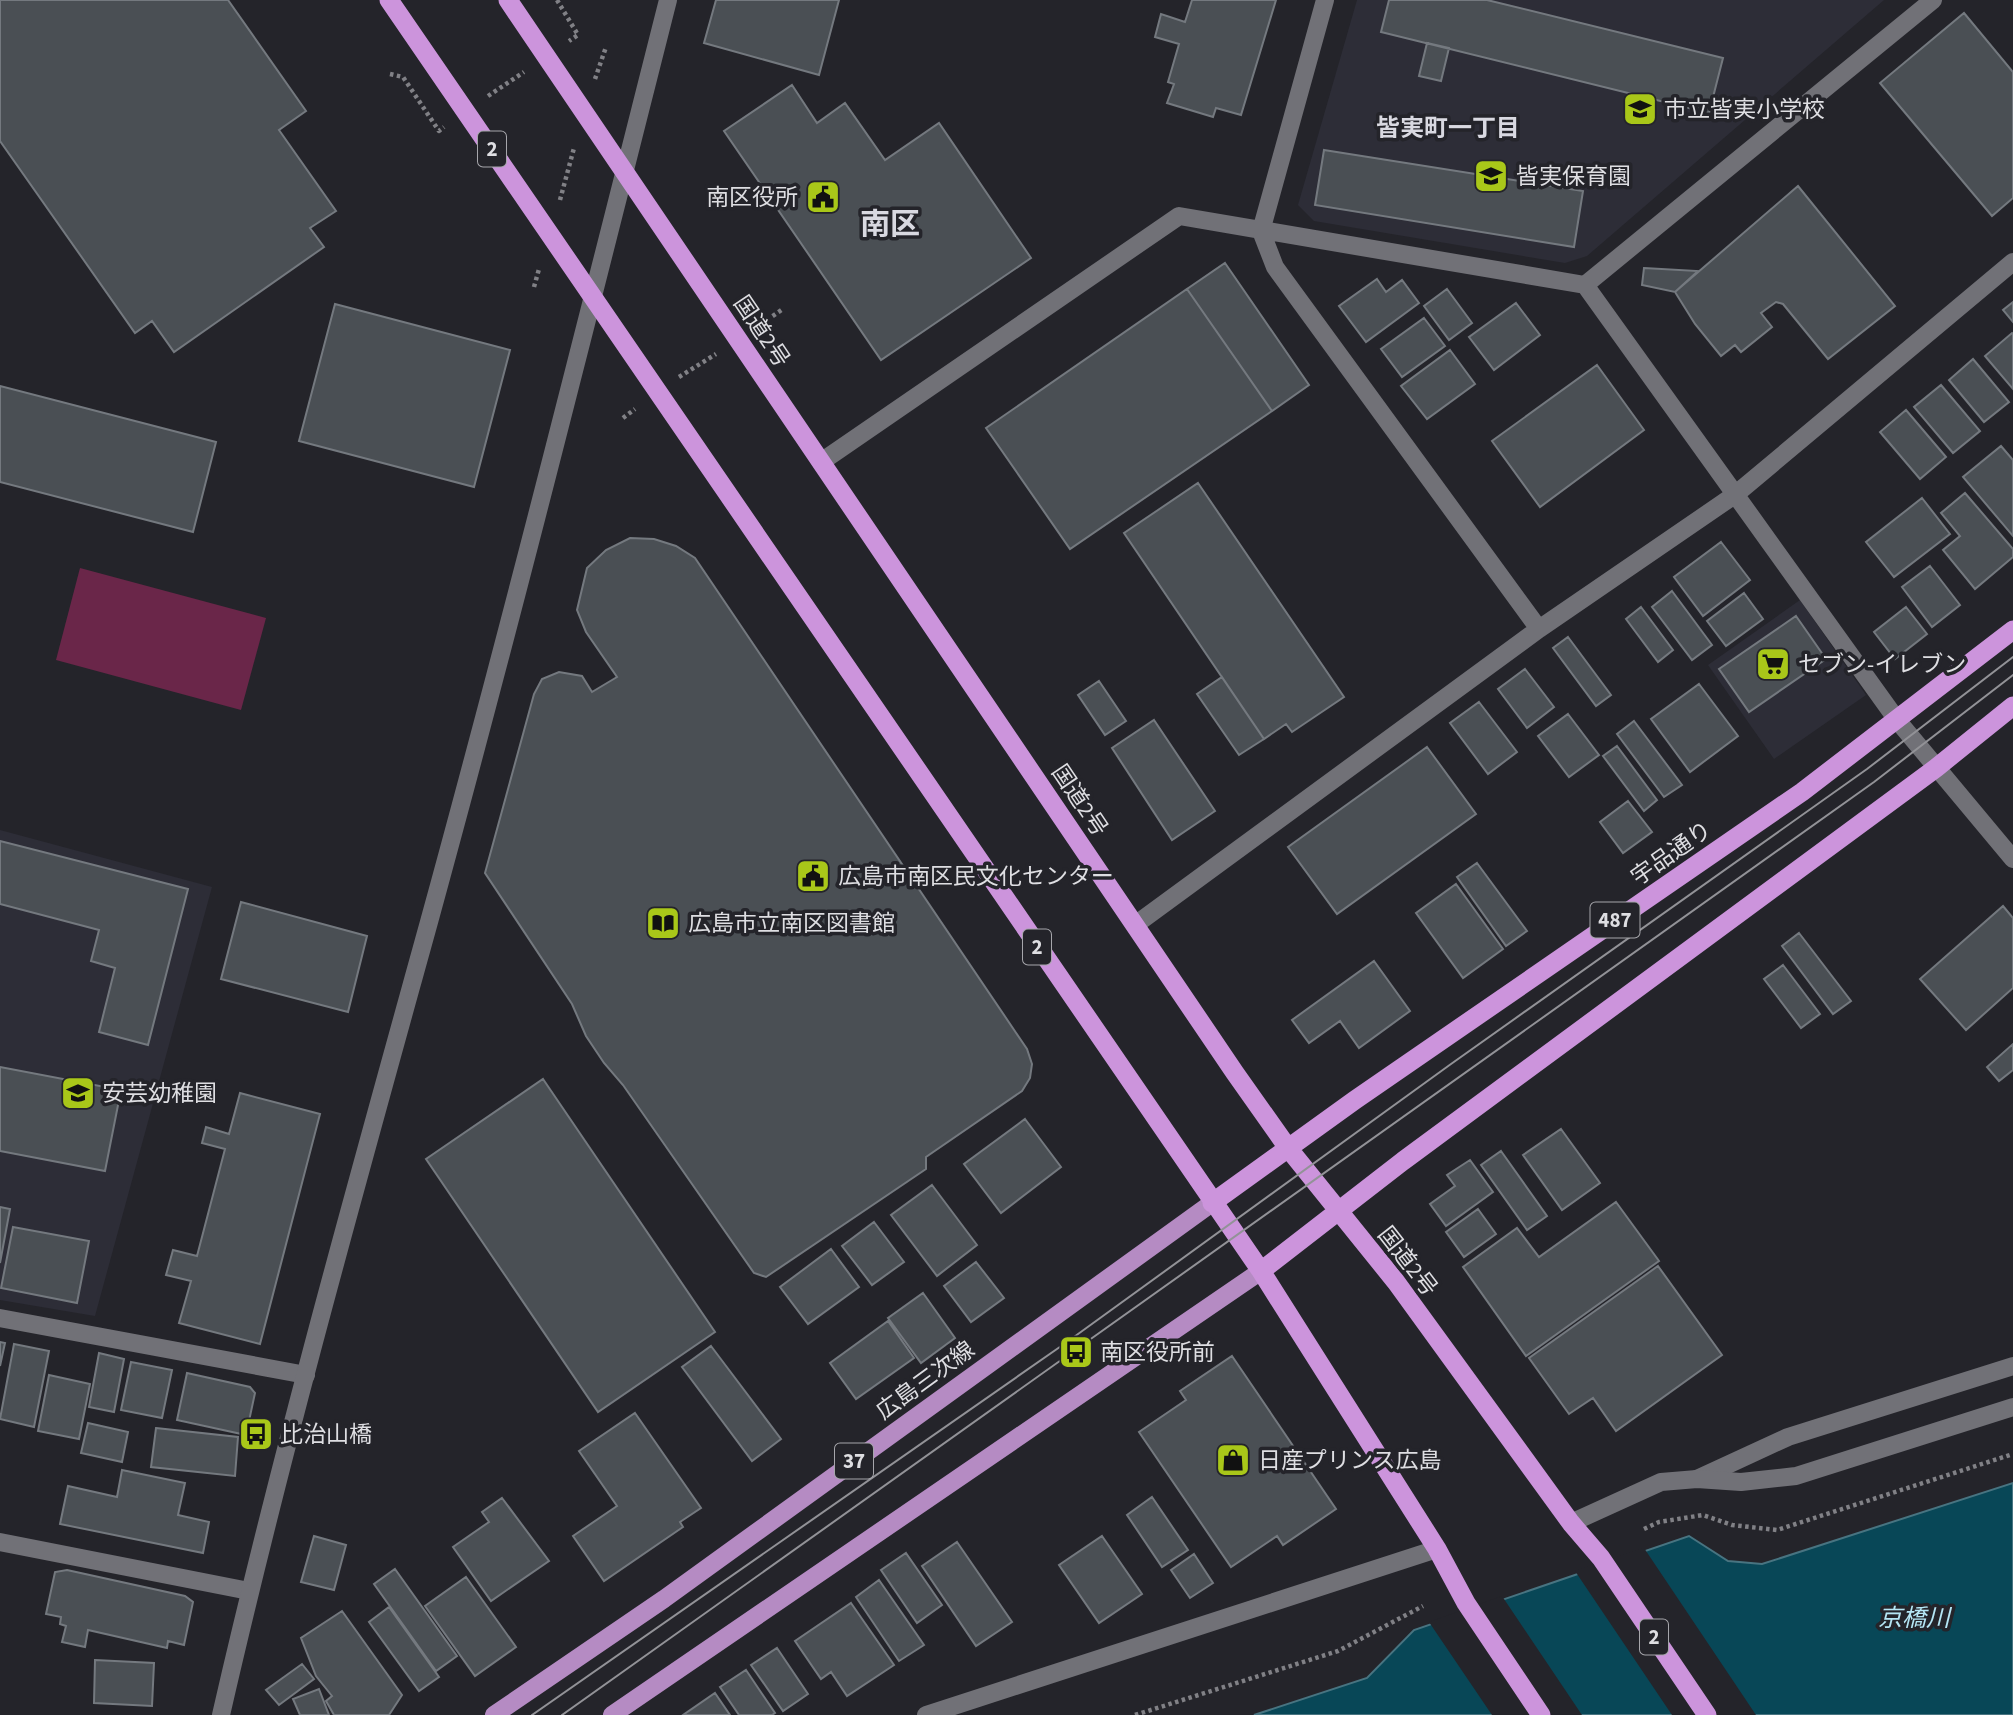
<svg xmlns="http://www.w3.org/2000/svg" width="2013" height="1715" font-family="'Source Sans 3','Noto Sans JP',sans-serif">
  <rect width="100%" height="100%" fill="#24242a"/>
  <path fill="#2d2d37" d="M1357,0H1884L1587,256L1565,263L1314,221L1298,205Z
    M1800,600L1866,695L1774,759L1708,665Z
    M0,830L212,887L95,1316L0,1300Z"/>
  <path fill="#6a2649" d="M80,568L266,618L241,710L56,660Z"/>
  <path fill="#084757" stroke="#487481" stroke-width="2" d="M2013,1483V1715H1254L1367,1678L1414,1630L1689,1536L1728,1561L1762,1564Z"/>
  <path fill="#24242a" d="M1644,1548L1756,1715H1672L1575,1571Z
    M1502,1596L1582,1715H1492L1429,1622Z"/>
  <path fill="#4a4f54" stroke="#74797f" stroke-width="2" d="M0,0H228L306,111L279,130L336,211L310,228L324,247L174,352L152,321L135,333L0,141Z
    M716,0H839L819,75L704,43Z
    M1192,0H1276L1241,115L1216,108L1213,117L1167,103L1174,84L1168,82L1179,44L1155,37L1161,14L1185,22Z
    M1389,0H1487L1723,58L1709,113L1381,32Z
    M1964,13L2013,72V198L1992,216L1880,83Z
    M1427,43L1449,48L1441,81L1419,76Z
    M792,85L817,123L845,103L885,160L939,123L1031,258L881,360L724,131Z
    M1324,150L1583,191L1574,247L1315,205Z
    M1798,186L1895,306L1828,359L1783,304L1776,302L1761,313L1772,327L1741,352L1735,345L1721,356L1695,324L1675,292Z
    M1225,263L1309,385L1272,411L1187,289Z
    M1644,268L1698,271L1675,292L1642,285Z
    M1377,279L1386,292L1402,280L1419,303L1366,342L1339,306Z
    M1187,289L1272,411L1070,549L986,428Z
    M1447,289L1472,323L1449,340L1424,306Z
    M2013,302V322L2003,310Z
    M1516,303L1540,335L1494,370L1469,337Z
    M335,304L510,350L474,487L299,441Z
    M1424,318L1445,346L1402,377L1381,349Z
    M2012,333L2013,334V389L1985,356Z
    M1450,350L1475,384L1427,419L1401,386Z
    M1973,359L2009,402L1984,422L1949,380Z
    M1597,365L1644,430L1540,507L1492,441Z
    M1941,385L1980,431L1953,453L1914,407Z
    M0,386L216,442L193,532L0,482Z
    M1906,410L1946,457L1920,479L1880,432Z
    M2001,446L2013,460V536L1963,477Z
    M1198,483L1344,697L1292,732L1286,724L1264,739L1124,533Z
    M1965,493L2013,549V557L1975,589L1943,550L1960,536L1941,513Z
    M1922,498L1950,534L1894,577L1866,542Z
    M630,538L654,539L676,546L695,558L1027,1049L1032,1064L1030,1078L1022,1091L926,1157V1169L766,1277L754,1273L623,1085L604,1063L586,1036L572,1004L485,873L534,694L542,679L559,672L582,676L592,692L617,677L586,632L577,610L587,568L606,550Z
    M1721,542L1750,580L1703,616L1674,577Z
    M1930,566L1960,605L1932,627L1902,587Z
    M1672,591L1712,645L1692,660L1652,607Z
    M1744,593L1763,619L1726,646L1707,621Z
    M1641,607L1673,650L1658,662L1626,619Z
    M1906,607L1927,634L1895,659L1874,632Z
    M1796,616L1826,659L1749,712L1719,669Z
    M1568,637L1611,695L1596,706L1553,648Z
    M1525,669L1554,707L1527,728L1498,689Z
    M1222,677L1264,739L1239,755L1197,694Z
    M1099,681L1126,721L1105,735L1078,695Z
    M1699,684L1738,736L1690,772L1651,719Z
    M1479,702L1517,752L1488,774L1450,723Z
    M1568,714L1599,755L1569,777L1538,736Z
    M1154,720L1215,811L1172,840L1112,748Z
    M1634,721L1682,785L1664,797L1617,734Z
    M1617,746L1657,800L1644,811L1603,756Z
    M1427,747L1476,814L1337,914L1288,847Z
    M1628,801L1652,832L1623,853L1600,822Z
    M0,841L188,889L148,1045L99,1032L115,968L91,961L99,930L0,904Z
    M1477,863L1527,931L1506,946L1457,877Z
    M1456,884L1503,949L1463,978L1416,913Z
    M241,902L367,936L348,1012L221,979Z
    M2003,906L2013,918V988L1966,1030L1920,979Z
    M1799,933L1851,1001L1833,1014L1782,946Z
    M1374,961L1410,1011L1359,1048L1340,1021L1309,1043L1292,1020Z
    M1783,965L1820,1014L1801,1028L1764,979Z
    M2013,1044V1070L1999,1081L1987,1067Z
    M0,1067L121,1090L105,1171L0,1151Z
    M543,1079L715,1332L598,1412L426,1159Z
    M240,1093L320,1114L260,1344L179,1323L191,1281L166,1275L173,1250L197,1256L225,1149L202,1143L206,1127L229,1134Z
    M1025,1119L1061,1167L1001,1213L964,1164Z
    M1561,1129L1600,1183L1562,1210L1523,1155Z
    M1501,1151L1547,1216L1527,1230L1481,1165Z
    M1470,1160L1493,1192L1446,1226L1430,1204L1455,1186L1447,1175Z
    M932,1185L977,1245L937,1276L891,1215Z
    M1616,1202L1659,1261L1526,1356L1463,1267L1517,1228L1539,1257Z
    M0,1207L10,1209L0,1263Z
    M1478,1209L1496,1234L1464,1257L1446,1232Z
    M874,1222L904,1262L872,1285L842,1246Z
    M13,1227L89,1241L77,1303L1,1288Z
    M831,1249L859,1287L808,1324L780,1287Z
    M976,1262L1004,1298L971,1322L944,1286Z
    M1658,1266L1722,1355L1616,1431L1593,1398L1569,1414L1529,1358Z
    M923,1293L955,1338L921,1363L888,1318Z
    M888,1321L914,1358L856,1399L830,1363Z
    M0,1342L5,1343L0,1366Z
    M14,1344L49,1351L34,1427L0,1419Z
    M711,1346L781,1439L752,1461L682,1367Z
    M99,1353L124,1359L114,1412L89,1407Z
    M1232,1356L1336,1509L1283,1545L1277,1536L1231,1567L1139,1432L1186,1400L1180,1391Z
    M131,1362L172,1370L162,1418L121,1410Z
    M187,1373L250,1387L255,1393L246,1435L177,1420Z
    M49,1375L90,1384L79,1439L38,1431Z
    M635,1413L701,1508L680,1522L683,1527L604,1581L573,1536L617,1506L579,1451Z
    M88,1423L128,1432L122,1462L81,1453Z
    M156,1428L238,1437L235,1476L151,1467Z
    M122,1470L185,1483L178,1515L209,1522L203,1553L60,1524L68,1486L117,1497Z
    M1152,1497L1188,1550L1162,1567L1127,1515Z
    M502,1498L549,1561L491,1601L453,1547L489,1522L482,1512Z
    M314,1536L346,1545L334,1590L301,1582Z
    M1102,1536L1142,1594L1099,1623L1059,1565Z
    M957,1542L1012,1622L976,1646L922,1566Z
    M906,1553L942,1605L917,1623L881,1570Z
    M1194,1554L1213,1583L1190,1598L1171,1570Z
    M395,1569L457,1656L436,1671L374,1584Z
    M67,1570L185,1596L193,1602L184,1645L168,1641L167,1648L88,1630L85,1647L62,1642L66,1626L60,1624L61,1617L46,1614L55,1572Z
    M466,1577L516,1647L475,1676L425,1606Z
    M879,1580L924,1645L899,1661L856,1597Z
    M851,1603L894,1665L847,1696L831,1672L821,1679L795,1641Z
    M389,1607L439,1677L419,1691L369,1622Z
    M342,1611L402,1695L389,1715H334L326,1701L332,1696L316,1676L301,1638Z
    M777,1648L808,1694L783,1711L751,1665Z
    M95,1660L154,1663L152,1706L94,1703Z
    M302,1664L314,1679L279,1705L266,1690Z
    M746,1670L775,1713L772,1715H739L720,1687Z
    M319,1689L329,1715H300L293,1699Z
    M715,1693L730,1715H683Z"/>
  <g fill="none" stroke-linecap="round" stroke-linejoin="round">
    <path stroke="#818186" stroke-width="4.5" stroke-dasharray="3.5 3.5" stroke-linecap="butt" d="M557,0L578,35L569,41
      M390,74L403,77L439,131L444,127
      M595,79L606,47
      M488,96L524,72
      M560,200L574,148
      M534,287L539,269
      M761,324L783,309
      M679,377L716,354
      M623,418L635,409
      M1644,1529L1659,1522L1703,1515L1732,1525L1777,1530L2013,1454
      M1135,1715L1338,1651L1423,1606"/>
    <path stroke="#717177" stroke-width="18" d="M1325,0L1261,231L1275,267L1539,629
      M1585,285L1897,720L2013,859
      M821,462L1179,216L1585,285L1933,0
      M1135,925L1539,629L1736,494L2013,262
      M0,1318L306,1375
      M1697,1479L1788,1437L2013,1366
      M0,1542L249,1591
      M926,1715L1437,1549"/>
    <path stroke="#717177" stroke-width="18" d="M1571,1523L1661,1482L1697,1479L1741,1482L1796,1476L2013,1407
      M221,1715C282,1449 356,1186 429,922C513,616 590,308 668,0"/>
    <path stroke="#b58bc3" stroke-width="18" d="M494,1715L664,1599L1212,1203
      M612,1715L1261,1271"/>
    <path stroke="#cc94dc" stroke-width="19" d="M389,0L1261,1271L1437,1549L1466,1603L1541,1715
      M508,0L1235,1073L1288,1148L1396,1282L1571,1523L1601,1558L1707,1715
      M1212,1203L1355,1100L1802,792L2013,630
      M1261,1271L1403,1161L1936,768L2013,706"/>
    <path stroke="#929297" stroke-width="2" d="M532,1715L1067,1342L1451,1064L1867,769L2013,657
      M562,1715L1874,782L2013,675"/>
  </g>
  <defs>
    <g id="school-square" transform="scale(1.75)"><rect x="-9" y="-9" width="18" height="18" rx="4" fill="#a9c719" stroke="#24242a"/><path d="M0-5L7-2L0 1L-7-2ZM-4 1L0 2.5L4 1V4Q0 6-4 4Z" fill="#111"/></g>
    <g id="civic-square" transform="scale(1.75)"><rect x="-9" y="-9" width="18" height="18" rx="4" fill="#a9c719" stroke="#24242a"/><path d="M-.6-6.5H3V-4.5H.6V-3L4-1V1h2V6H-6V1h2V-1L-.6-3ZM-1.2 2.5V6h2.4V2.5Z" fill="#111"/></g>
    <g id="supermarket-square" transform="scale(1.75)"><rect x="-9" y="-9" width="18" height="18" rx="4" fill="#a9c719" stroke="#24242a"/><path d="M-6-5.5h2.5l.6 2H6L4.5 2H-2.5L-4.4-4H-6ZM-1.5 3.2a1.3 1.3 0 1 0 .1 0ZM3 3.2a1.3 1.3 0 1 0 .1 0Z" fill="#111"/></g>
    <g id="library-square" transform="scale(1.75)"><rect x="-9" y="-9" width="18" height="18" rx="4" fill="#a9c719" stroke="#24242a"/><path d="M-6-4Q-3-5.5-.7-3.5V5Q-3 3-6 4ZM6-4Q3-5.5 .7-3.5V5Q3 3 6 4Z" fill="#111"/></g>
    <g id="bus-square" transform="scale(1.75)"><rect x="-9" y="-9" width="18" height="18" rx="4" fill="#a9c719" stroke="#24242a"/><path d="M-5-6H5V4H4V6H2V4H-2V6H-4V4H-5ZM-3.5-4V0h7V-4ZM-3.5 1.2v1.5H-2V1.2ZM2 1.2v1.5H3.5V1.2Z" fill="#111"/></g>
    <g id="shop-square" transform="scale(1.75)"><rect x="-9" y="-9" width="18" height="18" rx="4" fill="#a9c719" stroke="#24242a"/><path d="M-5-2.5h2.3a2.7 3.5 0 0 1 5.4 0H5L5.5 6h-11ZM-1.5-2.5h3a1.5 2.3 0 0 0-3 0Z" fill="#111"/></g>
  </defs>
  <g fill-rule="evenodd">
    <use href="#school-square" x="1640" y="109"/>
    <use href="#school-square" x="1491" y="176"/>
    <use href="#civic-square" x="823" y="197"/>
    <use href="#supermarket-square" x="1773" y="664"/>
    <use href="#civic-square" x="813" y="876"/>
    <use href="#library-square" x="663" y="923"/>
    <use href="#school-square" x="78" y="1093"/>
    <use href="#bus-square" x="1076" y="1352"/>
    <use href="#bus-square" x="256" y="1434"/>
    <use href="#shop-square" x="1233" y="1460"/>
  </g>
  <g text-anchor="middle" stroke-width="7" stroke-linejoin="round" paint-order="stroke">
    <g fill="#24242a" stroke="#a6a6ab" stroke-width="2">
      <rect x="478" y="131.5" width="28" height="35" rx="5"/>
      <rect x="1590.5" y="902.5" width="49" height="35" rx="5"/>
      <rect x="1023" y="929.5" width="28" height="35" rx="5"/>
      <rect x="835" y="1443.5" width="38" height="35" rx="5"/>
      <rect x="1640" y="1619.5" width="28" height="35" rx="5"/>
    </g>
    <g font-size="21" font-weight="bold" fill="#dedee2">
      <text x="492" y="156">2</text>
      <text x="1615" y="927">487</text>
      <text x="1037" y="954">2</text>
      <text x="854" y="1468">37</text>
      <text x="1654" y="1644">2</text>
    </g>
    <g font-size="23" fill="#dedee2" stroke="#24242a" text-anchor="start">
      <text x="1664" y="117">市立皆実小学校</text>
      <text x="1516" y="184">皆実保育園</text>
      <text x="798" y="205" text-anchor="end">南区役所</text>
      <text x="1798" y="672">セブン-イレブン</text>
      <text x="838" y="884">広島市南区民文化センター</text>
      <text x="688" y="931">広島市立南区図書館</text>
      <text x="102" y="1101">安芸幼稚園</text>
      <text x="1100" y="1360">南区役所前</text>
      <text x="280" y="1442">比治山橋</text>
      <text x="1258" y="1468">日産プリンス広島</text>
    </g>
    <g font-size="23" fill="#dedee2" stroke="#24242a">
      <text transform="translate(762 331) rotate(56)" y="8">国道2号</text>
      <text transform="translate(1080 800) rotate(56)" y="8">国道2号</text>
      <text transform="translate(1671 853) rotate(-35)" y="8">宇品通り</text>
      <text transform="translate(1408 1261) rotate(52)" y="8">国道2号</text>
      <text transform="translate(925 1380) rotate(-36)" y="8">広島三次線</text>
    </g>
    <g font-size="24" font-weight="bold" fill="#d9d9e1" stroke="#24242a">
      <text x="1448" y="136">皆実町一丁目</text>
    </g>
    <g font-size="24" font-style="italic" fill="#b5e6f5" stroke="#24242a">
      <text x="1914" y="1626">京橋川</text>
    </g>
    <g font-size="30" font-weight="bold" fill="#d9d9e1" stroke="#24242a">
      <text x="890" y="234">南区</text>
    </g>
  </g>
</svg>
